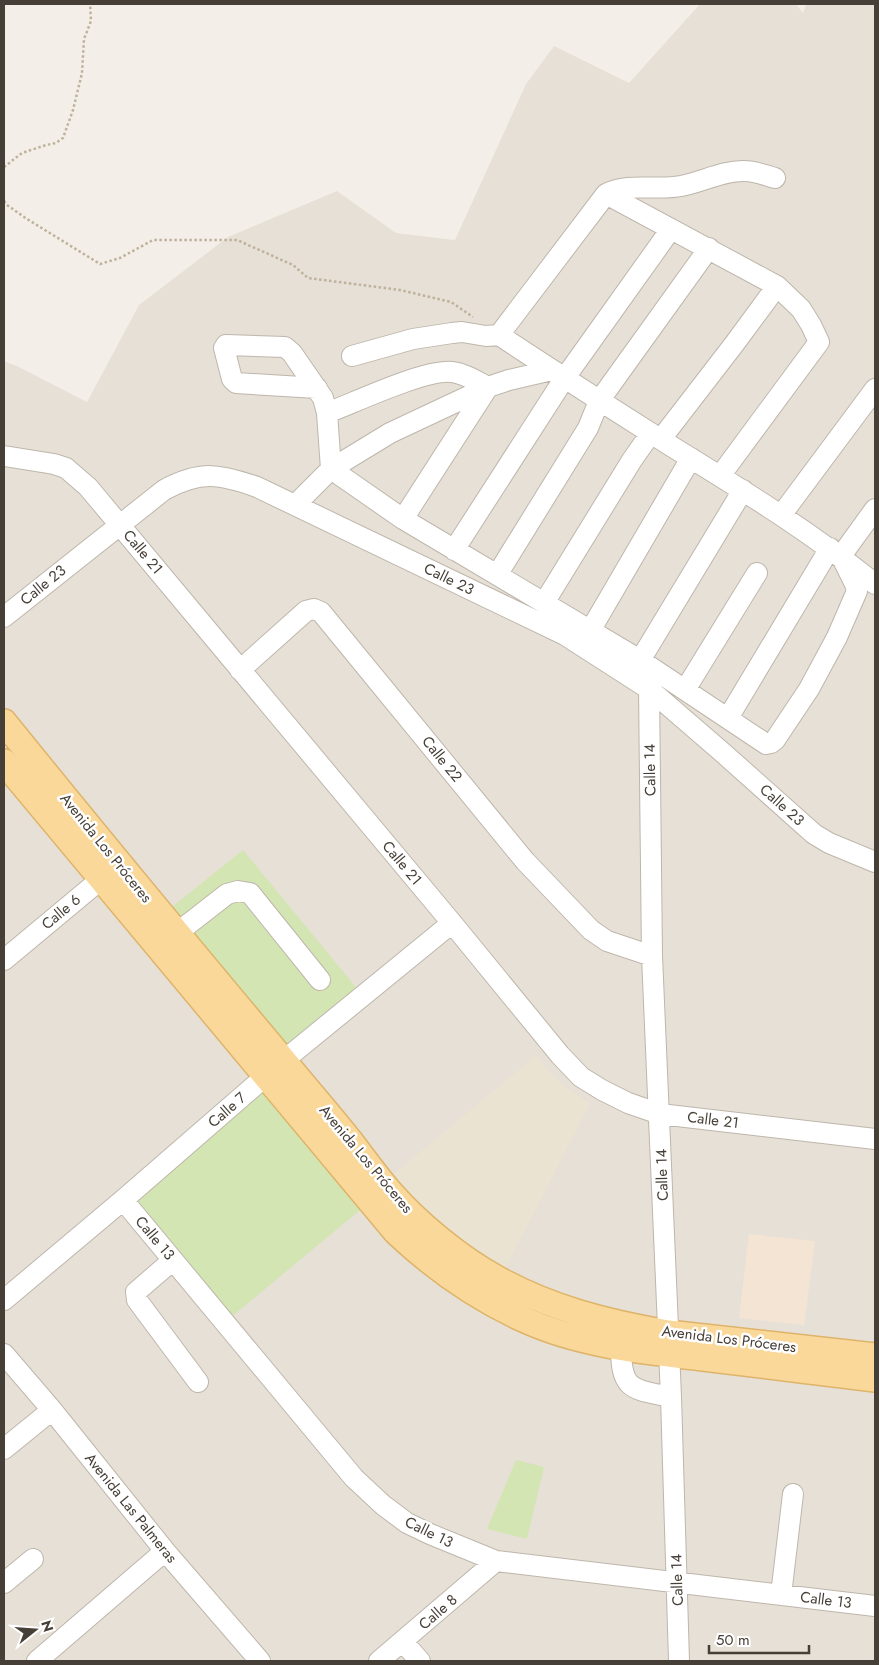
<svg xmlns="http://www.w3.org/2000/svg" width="879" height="1665" font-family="Jost,sans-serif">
  <rect width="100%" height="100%" fill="#f3efe8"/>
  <path fill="#e7e0d6" d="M700,4H796L803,13L806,4H875V1661H4V361L19,367L87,402L139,305L228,237L337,191L396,233L455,240L526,84L554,46L629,83Z"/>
  <path fill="#f4e4d4" d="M749,1234L815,1241L804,1325L739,1318Z"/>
  <path fill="#ebe3d2" d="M536,1056L551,1074L565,1087L590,1103L505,1269L479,1254L461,1241L414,1198L394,1174Z"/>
  <path fill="#d2e5b2" d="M243,850L359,991L290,1048L172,907Z
    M266,1084L365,1206L230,1318L133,1199Z
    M516,1460L544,1467L527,1539L487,1529Z"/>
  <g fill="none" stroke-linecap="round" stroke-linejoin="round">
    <g stroke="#beb6ab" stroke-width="22">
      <path id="minor" d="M606,194L777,286L801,309L811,325L819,342L720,476
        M499,335L606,194C629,182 657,191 681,186C702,182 724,170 745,171C754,171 765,175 775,178
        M352,356L413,339L452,333L462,332L486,336L499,335C556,373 613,409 671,446C741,489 811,532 875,584
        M317,388L236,383L232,379L224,348L226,345L285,347L292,353L323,398L327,413L331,469L403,519L640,660L766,744L771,743L775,740L809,689L837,637L857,591L855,584L841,556L875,509
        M327,413C356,402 425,369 452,372C466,374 476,381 488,387L403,519
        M661,439L735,343L777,286
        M4,456L54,464L66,468L88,487L452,923L560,1055L581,1077L602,1090L628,1103L660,1114L875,1139
        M295,505L331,469L390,433L488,387L509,380L552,370
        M782,514L875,389
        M454,550L564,379L671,229
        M497,575L588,428L599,401L709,248
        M544,603L632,460L651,433
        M4,617L164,490C201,470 220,474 257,487L565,635L649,689L722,752L814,834L829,843L875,862
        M590,631L691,458
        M240,670L306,611L314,609L321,612L525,861L591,930L607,941L652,956
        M633,672L743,490
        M649,689L652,956L671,1397L679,1661
        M685,690L757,573
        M728,718L830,548
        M177,933L227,894L238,891L250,893L320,980
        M4,960L112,870
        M123,1200L354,1478L383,1505L407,1523L430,1534L496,1561L875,1606
        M173,1260L136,1292L137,1300L198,1382
        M4,1300L123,1200L283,1061L452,923
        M621,1347C621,1391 632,1389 671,1397
        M4,1354L52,1410L165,1551L260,1661
        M4,1449L52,1410
        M4,1583L33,1559
        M781,1595L793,1494
        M403,1642L420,1661
        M37,1661L165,1551
        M379,1661L496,1561"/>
    </g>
    <g stroke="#deb46a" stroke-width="28">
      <path id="major" d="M4,722C96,836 189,948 283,1060C305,1087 329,1114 351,1142C364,1159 377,1177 391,1193C418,1224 460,1258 496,1278C549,1308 608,1323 668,1333L875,1356
        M4,762L396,1232C434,1268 475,1297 523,1319C579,1345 642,1351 703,1358C760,1365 818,1372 875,1379"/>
    </g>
    <path stroke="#bfb19c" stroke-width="2.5" stroke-dasharray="2.5 2.5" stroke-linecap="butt" d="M4,167L22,153L46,145L56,143L63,138L73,110L82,73L84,39L91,21L90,4
      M4,201L7,205L27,219L100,264L120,258L153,240H237L293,265L308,278L400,290L451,302L473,317"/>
    <use href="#minor" stroke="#fff" stroke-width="20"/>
    <use href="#major" stroke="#f9d89a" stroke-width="25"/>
  </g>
  <g text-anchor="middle" stroke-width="5" stroke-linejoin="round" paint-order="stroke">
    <g font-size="15" fill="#463f37" stroke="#fff">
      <text transform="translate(143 552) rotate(50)" y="5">Calle 21</text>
      <text transform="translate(449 579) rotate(26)" y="5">Calle 23</text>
      <text transform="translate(43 585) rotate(-39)" y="5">Calle 23</text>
      <text transform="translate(442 759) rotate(51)" y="5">Calle 22</text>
      <text transform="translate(650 770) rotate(-91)" y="5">Calle 14</text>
      <text transform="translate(782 805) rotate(42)" y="5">Calle 23</text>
      <text transform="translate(106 848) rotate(51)" y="5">Avenida Los Próceres</text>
      <text transform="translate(402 863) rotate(50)" y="5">Calle 21</text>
      <text transform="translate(61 912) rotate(-40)" y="5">Calle 6</text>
      <text transform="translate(227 1110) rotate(-41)" y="5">Calle 7</text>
      <text transform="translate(713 1120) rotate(7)" y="5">Calle 21</text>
      <text transform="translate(366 1159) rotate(50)" y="5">Avenida Los Próceres</text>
      <text transform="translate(662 1175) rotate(-92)" y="5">Calle 14</text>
      <text transform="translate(155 1238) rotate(50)" y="5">Calle 13</text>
      <text transform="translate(729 1339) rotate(7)" y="5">Avenida Los Próceres</text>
      <text transform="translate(131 1508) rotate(51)" y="5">Avenida Las Palmeras</text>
      <text transform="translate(429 1532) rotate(26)" y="5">Calle 13</text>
      <text transform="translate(677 1580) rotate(-92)" y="5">Calle 14</text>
      <text transform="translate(826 1600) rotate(7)" y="5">Calle 13</text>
      <text transform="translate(438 1612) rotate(-41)" y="5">Calle 8</text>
    </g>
  </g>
  <rect width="879" height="1665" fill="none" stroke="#463f37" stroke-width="10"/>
  <g transform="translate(35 1630) rotate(73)" stroke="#ffffff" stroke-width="4" paint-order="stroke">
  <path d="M0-4L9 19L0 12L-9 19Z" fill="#463f37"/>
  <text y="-8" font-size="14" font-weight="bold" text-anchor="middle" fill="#463f37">N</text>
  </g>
  <path d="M709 1645v8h100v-8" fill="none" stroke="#463f37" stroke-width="2.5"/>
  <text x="716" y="1645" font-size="15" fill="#463f37" stroke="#ffffff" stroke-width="4" paint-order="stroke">50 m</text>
</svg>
